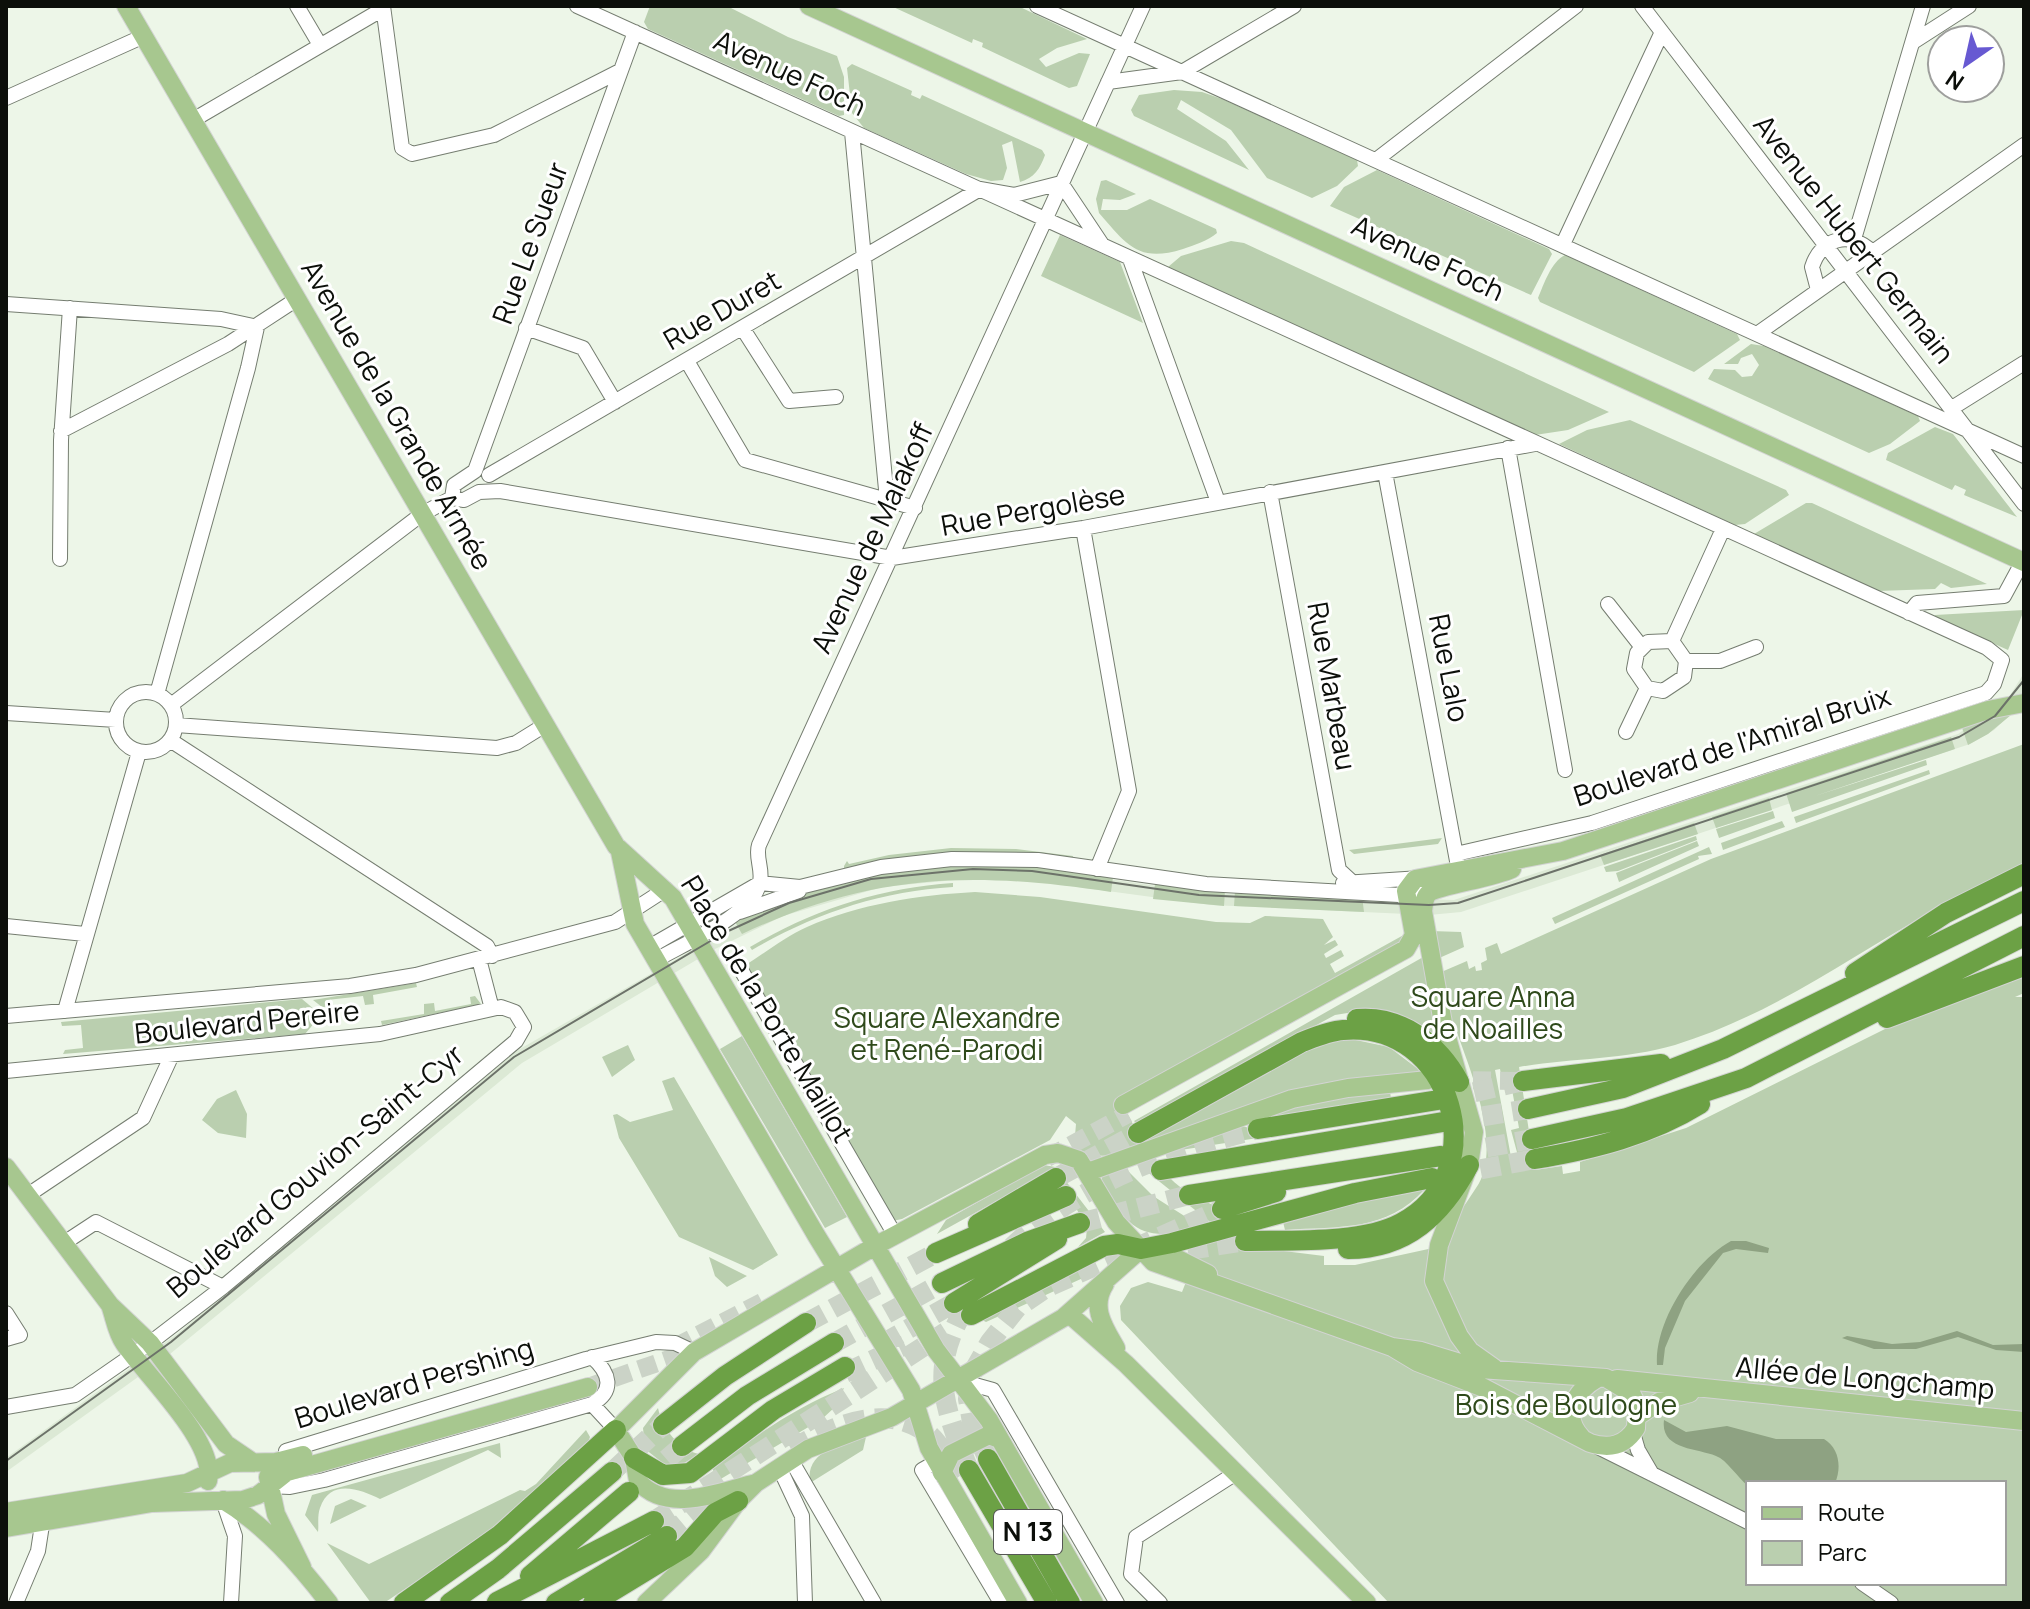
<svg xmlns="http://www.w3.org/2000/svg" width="2030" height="1609" font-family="Manrope,sans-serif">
  <rect width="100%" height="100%" fill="#edf6e8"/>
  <path fill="#dce9d5" d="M2024,673V698L2016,709L1994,730L1970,744L1461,912L1429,915L1211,905L1041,882L976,878L882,887L783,916L715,949L522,1063L170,1354L6,1472V1458L177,1334L513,1053L753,915L821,889L1041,869L1204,893L1454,900L1958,734L2009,697Z"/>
  <path fill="#bacfaf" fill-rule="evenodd" d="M650,6H727L788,37L837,56L844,77V115L839,116L648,29L644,22Z
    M891,6H1018L1087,39L1057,48L1039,59L1046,67L1079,53L1090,54L1077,86L1069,88L982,47L983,43L973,39L972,43Z
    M852,64L912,91L911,95L920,99L922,95L1042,150L1045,155C1040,169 1034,178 1020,182L1012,141L1002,145L1007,168L1003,180L991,181L966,174L864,128L852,113L847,68Z
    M1174,90L1202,92L1222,99L1357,160L1358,166L1337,186L1312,198L1267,178L1231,130L1181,100L1177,109L1226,141L1249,170L1134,116L1131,110L1139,95Z
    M1377,170L1549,249L1552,254L1531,295L1330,206L1344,187Z
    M1106,180L1136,194L1120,200L1103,199L1101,210H1127L1150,199L1216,229L1217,233C1208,241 1194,245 1183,249C1138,263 1127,245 1099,213L1096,199L1101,181Z
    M1060,235L1120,262L1143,323L1041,276Z
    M1231,241L1244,243L1609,412L1568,430L1535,435L1168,267L1181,256Z
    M1565,255L1737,334L1740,340L1694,372L1540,302L1538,298C1544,284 1551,262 1565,255Z
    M1751,344L1764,346L1918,416L1920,421L1890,444L1869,453L1708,379L1714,369L1735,370L1742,377L1752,376L1759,365L1752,354L1741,358L1738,364H1724Z
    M1630,420L1786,490L1789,495L1745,524L1735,525L1559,444L1587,430Z
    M1935,427L1953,434L2017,517L1964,495L1966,490L1955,485L1952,490L1886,460L1888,453Z
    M1806,503H1812L1987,584L1951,588L1941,583L1935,589L1878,591L1754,534Z
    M2024,610L2008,650L1934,617L1935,615Z
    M2011,715L1988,734L1968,745L1961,725Z
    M1951,737L1955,749L1815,796L1926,760L1927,765L1792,812L1786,793Z
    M2024,744V863C1993,879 1962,894 1932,911C1846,960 1771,1015 1675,1045C1623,1060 1571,1058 1519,1067L1535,1170L1562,1166L1563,1174L1580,1171V1162L1686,1128L1885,1029L2024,975V993L2015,997H2024V1603H1389L1121,1320L1120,1306L1131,1288L1148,1282L1182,1292L1197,1254L1192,1248L1246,1232L1276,1250L1324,1256V1265H1355L1433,1248C1448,1229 1463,1208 1476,1188C1505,1147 1467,1063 1453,1021H1449L1439,973L1467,961L1469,969L1475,966L1476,971L1482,970L1481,963L1487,960L1485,948L1497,943L1501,954L1711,859ZM1500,1069L1503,1085L1511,1084L1519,1128L1511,1130L1521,1167L1513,1168L1495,1070ZM1748,1483H2004V1583H1748Z
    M1929,770L1930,774L1796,823L1794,817Z
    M1769,798L1772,810L1716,828L1712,817Z
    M1773,811L1775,818L1719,838L1716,829Z
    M1782,821L1785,827L1723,850L1721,843Z
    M1694,823L1698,834L1604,865L1600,855Z
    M1696,836L1697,840L1618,871L1606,872L1604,867Z
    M1442,838L1438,844L1354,854L1349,850Z
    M1697,841L1699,846L1619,882L1616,873Z
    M1709,847L1712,854L1698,856L1699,859L1555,924L1552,918Z
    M951,848L1016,849L1073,856V859L1022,853H953L844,869V866L847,861L849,864L889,855Z
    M1026,865L1113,877L1111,892C972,871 872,873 742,934L734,920C796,896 859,872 926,866C959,863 993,865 1026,865Z
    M953,883V887C880,891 814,914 752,950L750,947C813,910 879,888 953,883Z
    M1155,884L1225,890L1224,906L1153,899Z
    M1235,891L1362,896L1364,912L1234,906Z
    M975,892L1040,897L1216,922L1250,923L1265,916L1323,919L1333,937L1324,945L1335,940L1338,945L1324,954L1326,958L1341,950L1344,956L1330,964L1335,973L1409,932L1406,939L1120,1100L1143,1143C1114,1154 1104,1163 1074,1147L1076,1124L1066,1116L1050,1140L902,1219L892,1221L744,966C765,953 785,937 807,927C859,904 919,895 975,892Z
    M1431,931L1461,932L1464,947L1437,959Z
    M1425,956L1439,1039L1436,1041L1360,1011L1335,1015L1136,1123L1134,1121Z
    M416,983L417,987L373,995L374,1004L365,1005L363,996L327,1000V1007H322L313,1000Z
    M475,996L481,1004L382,1025L381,1021L424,1014V1004L434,1003L435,1011L471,1004L470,997Z
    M302,999L321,1015L305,1034L63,1054L65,1050L83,1048L81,1025L62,1026L61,1022Z
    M742,1036L847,1217L825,1228L720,1049Z
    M1351,1039L1389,1047L1422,1072L1347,1079L1390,1091L1391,1099L1234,1124L1277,1135L1155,1154L1145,1138L1306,1050L1324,1042Z
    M628,1045L635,1060L612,1077L602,1057Z
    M674,1077L778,1255L753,1270L679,1237L619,1138L613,1115L617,1114L630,1122L673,1110L662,1081Z
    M236,1090L247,1114L246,1138L218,1133L202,1120L217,1099Z
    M1152,1157C1175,1190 1202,1203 1240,1214L1210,1222L1135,1162Z
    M1044,1165L1055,1167L1105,1232L1078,1247L1086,1238L1087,1228L1060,1179L1047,1173L937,1234L946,1220Z
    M1123,1166L1153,1196L1186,1217L1199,1229C1142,1242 1128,1231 1102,1180V1176Z
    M1425,1189C1386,1232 1340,1226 1285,1230L1283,1222L1367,1199Z
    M709,1257L747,1276L727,1287L715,1276Z
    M1091,1263L1094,1273L986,1322L982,1320Z
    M844,1388L835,1407L822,1419L719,1480L714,1476L713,1469C754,1436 794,1408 844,1388Z
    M658,1408C662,1428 679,1450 699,1454L681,1465L664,1464L645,1449L643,1428Z
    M586,1430L590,1437L587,1445L484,1536L384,1603H371L327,1543L369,1564L520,1490L525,1491L536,1484Z
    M866,1437L863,1450L810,1483C805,1450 841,1445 866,1437Z
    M500,1443L501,1458L488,1450L380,1499C360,1489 330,1478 320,1508C317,1516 319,1525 318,1532L305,1515L312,1495Z
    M351,1499L367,1506L330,1524L335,1506Z"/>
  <path fill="#8ea282" d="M1731,1241H1746L1769,1248L1768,1253L1736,1249L1723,1253L1685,1301L1665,1348L1663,1365H1657C1654,1322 1694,1261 1731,1241Z
    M1957,1331L1993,1345L2024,1344V1352L1996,1350L1958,1337L1916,1349H1874L1842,1338L1847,1336L1892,1344L1920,1342Z
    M1664,1420L1686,1432L1727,1426L1776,1439H1824C1839,1448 1842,1467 1835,1483L1748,1486C1737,1477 1727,1460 1716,1456C1697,1448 1660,1450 1664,1420Z"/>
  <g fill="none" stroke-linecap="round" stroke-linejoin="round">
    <path stroke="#cbd3c7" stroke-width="18" stroke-dasharray="18 9" stroke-linecap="butt" d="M1446,1080L1523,1081
      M1047,1158L1128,1114
      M675,1347L762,1302
      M588,1387L695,1350"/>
    <path stroke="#cbd3c7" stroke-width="20" stroke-dasharray="20 10" stroke-linecap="butt" d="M1445,1099L1523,1081
      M1453,1121L1528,1109
      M1457,1153L1532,1139
      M1451,1175L1535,1159
      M1056,1178L1138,1133
      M1080,1223L1189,1195
      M1012,1247C1079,1183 1171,1151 1258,1129
      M1158,1255L1245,1241
      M806,1323L936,1253
      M834,1343L942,1283
      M882,1344L954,1303
      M845,1373L905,1345
      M791,1449C834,1426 886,1400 931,1436C943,1447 948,1465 957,1478
      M988,1459L973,1428L968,1399L973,1372L990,1342L1017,1308L1046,1288L1222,1209
      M969,1470C940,1397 928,1364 974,1293
      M612,1472L663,1425
      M644,1479L682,1446
      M654,1521L946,1332
      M667,1536L716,1495"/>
    <g stroke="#757d70" stroke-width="16">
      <path id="minor" d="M297,6L320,45
        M383,6L402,148L412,154L494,135L620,71
        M577,6L1987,648L2002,660L1994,684L1986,693L1592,823L1456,854
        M1037,6L2024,456
        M1642,6L2024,504
        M1913,42L1969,6
        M1108,82L1182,72L1294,6
        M6,98L144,36
        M193,120L383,9
        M852,132L887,500
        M1376,160L1576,6
        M1854,239L1923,6
        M1563,244L1662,32
        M1130,259L1218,502
        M1818,290L1812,267C1821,238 1850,230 1872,252
        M6,304L221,319L257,327
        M526,328L583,348L615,402
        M743,329L789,401L836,397
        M1757,334L2024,145
        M687,361L745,460L915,508
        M1952,408L2024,363
        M61,431L228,344L297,299
        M1508,448L1565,770
        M475,471L635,32
        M1385,472L1457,861
        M489,475L980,189L1014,195L1061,183L1101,243
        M1270,492L1339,870L1352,882
        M452,498L454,485L475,471
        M1083,528L1129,791L1097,869
        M60,559L61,440L70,308
        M1608,604L1641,646
        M1909,613L1917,603L2004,596L2024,559
        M1672,641L1686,661L1684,677L1663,691L1647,688L1634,669L1637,653L1648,642L1672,641L1723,529
        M1686,661H1720L1756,647
        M116 722a30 30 0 1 1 60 0a30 30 0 1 1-60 0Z
        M157,694L248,368L257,327
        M171,705L422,514L452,498L464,500L479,492L500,491L892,558L1083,528L1535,444
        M6,713L116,720
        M176,725L497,748L516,743L545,725
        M1626,732L1647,688
        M170,740L487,946L492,956
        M1343,883L1421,878
        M740,912L799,891
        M6,926L85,934
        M649,947L760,883L800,887L881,867L952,859L1038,860L1206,884L1399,895L1432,891
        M479,959L492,1009
        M656,960C683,944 754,914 760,882C763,869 755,857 759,845L1143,6
        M737,963L895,1235
        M65,1011L139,752
        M6,1016L350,986L416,975L615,922L666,889
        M6,1071L380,1034L501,1007L515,1012L524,1027L516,1041L223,1287L150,1343L75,1395L6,1407
        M28,1195L143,1118L171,1057
        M64,1243L96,1222L223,1287
        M6,1313L20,1335L6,1339
        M957,1380L993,1390L1117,1603
        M592,1404L616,1430
        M1633,1433L1638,1450L1652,1474
        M1598,1447L1748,1522
        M286,1451L586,1359L656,1342L675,1343L694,1352
        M791,1460L874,1603
        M936,1462L922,1470L1001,1603
        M780,1469L802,1516L805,1603
        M268,1486L290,1487L324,1480L592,1404C615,1391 610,1373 592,1357
        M223,1501L235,1536L231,1603
        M1131,1574L1136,1537L1236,1473
        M1131,1574L1160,1603
        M1862,1583L1891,1603
        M16,1603L38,1551L44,1512"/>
    </g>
    <g stroke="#d3d4d3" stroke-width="20">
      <path id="major" d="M126,6L616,846L673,898L936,1350L989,1420L1094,1603
        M809,6L2024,562
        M620,852L635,924L816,1235L911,1390L929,1448L1018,1603
        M1123,1105L1406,949L1414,935L1406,891L1415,879L1563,851L1988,710L2024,703
        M6,1167L110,1305L150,1343L226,1444L251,1461
        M1088,1172L1292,1099L1348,1088L1428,1080
        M1148,1248H1156L1208,1274
        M1105,1284C1090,1307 1104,1327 1116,1348
        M111,1308C115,1320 117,1333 124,1343C145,1375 217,1442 208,1481
        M1069,1314L1126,1364L1367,1603
        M1494,1368L1470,1351L1459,1336L1434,1281L1439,1245L1469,1165L1474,1132L1443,1023L1423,911C1424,905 1424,897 1429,893C1438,886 1493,878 1512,869
        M1617,1379L2024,1421
        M1638,1416L1659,1402L1690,1393
        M1582,1438C1560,1416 1575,1391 1598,1378
        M942,1473L951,1454L989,1435L997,1438
        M268,1477L276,1514L302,1567
        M756,1483C719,1492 667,1515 638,1481L634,1458L616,1430L694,1352L875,1246L1045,1155L1058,1153L1079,1160L1116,1222L1153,1262L1392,1347L1417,1362L1484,1388L1590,1443C1609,1449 1625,1446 1636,1428L1637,1405L1631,1393L1606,1378L1480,1369L1421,1351L1392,1347
        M223,1500C265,1525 299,1564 329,1603
        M6,1512L187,1483L230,1463L276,1462L303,1455
        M6,1528L152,1503L243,1500L258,1495L287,1472L588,1387
        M646,1603L701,1551L738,1501L756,1483L808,1449L892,1417L1063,1318L1141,1249"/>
    </g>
    <g stroke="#d3d4d3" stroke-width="22">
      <path id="highway" d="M1855,973L1946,913L2024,874
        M1887,1018L2024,966
        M1357,1019C1402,1015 1439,1045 1459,1082
        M1523,1081L1661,1064
        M1528,1109L1623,1088L1723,1049L2024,901
        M1258,1129L1438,1100
        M1138,1133L1302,1042C1315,1037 1329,1031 1343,1030C1452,1020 1497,1173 1401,1223C1362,1244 1290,1240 1245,1241
        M1532,1139L1627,1118L1746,1078L2024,936
        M1535,1159C1594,1149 1650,1135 1700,1104
        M1161,1170L1443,1122
        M1189,1195L1441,1156
        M1222,1209L1276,1192
        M978,1224L1056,1178
        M1348,1249C1407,1249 1442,1215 1469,1165
        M936,1253L1066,1196
        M942,1283L1027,1242L1080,1223
        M954,1303L1057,1239
        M971,1315L1104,1246L1118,1244L1141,1249L1172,1243L1355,1193L1432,1178
        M663,1425L725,1376L806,1323
        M682,1446L747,1396L834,1343
        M634,1458L663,1475L690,1473L773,1410L845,1367
        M988,1459L1070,1603
        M969,1470L1047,1603
        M530,1576L629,1492
        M497,1602L654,1521
        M404,1603L500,1535L616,1430
        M450,1603L498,1569L612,1472
        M556,1603L667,1536
        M593,1603L685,1547L715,1513L738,1501"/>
    </g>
    <use href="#minor" stroke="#fff" stroke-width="14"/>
    <use href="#major" stroke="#a7c78f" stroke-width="18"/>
    <use href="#highway" stroke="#6ca145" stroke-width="20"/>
    <path stroke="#6c7269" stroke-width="2" d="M6,1461L171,1342L514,1057L724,933L789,903L871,879L973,869L1032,871L1199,895L1429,905L1458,903L1959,737L1995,716L2024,680"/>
  </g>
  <g text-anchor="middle" stroke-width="6" stroke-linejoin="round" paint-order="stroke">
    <rect fill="#fff" stroke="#555754" stroke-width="2" x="994" y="1510" width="68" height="44" rx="6"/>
    <g font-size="26" font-weight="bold" fill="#0c0f0a">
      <text x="1028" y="1541">N 13</text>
    </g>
    <g font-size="28" fill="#0c0f0a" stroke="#fff">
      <text transform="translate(790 73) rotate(25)" y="10">Avenue Foch</text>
      <text transform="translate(1854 239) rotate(52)" y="10">Avenue Hubert Germain</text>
      <text transform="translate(530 243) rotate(-70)" y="10">Rue Le Sueur</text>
      <text transform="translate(1428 258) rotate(25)" y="10">Avenue Foch</text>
      <text transform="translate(722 310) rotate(-30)" y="10">Rue Duret</text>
      <text transform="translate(397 415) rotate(60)" y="10">Avenue de la Grande Armée</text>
      <text transform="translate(1033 510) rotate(-10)" y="10">Rue Pergolèse</text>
      <text transform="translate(872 538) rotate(-65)" y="10">Avenue de Malakoff</text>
      <text transform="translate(1449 668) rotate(79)" y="10">Rue Lalo</text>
      <text transform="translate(1332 686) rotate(80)" y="10">Rue Marbeau</text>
      <text transform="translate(1732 746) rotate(-18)" y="10">Boulevard de l'Amiral Bruix</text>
      <text transform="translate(767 1009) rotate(59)" y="10">Place de la Porte Maillot</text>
      <text transform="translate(247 1022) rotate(-6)" y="10">Boulevard Pereire</text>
      <text transform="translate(315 1171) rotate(-40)" y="10">Boulevard Gouvion-Saint-Cyr</text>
      <text transform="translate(1865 1378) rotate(5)" y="10">Allée de Longchamp</text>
      <text transform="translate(414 1383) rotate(-17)" y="10">Boulevard Pershing</text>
    </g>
    <g font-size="28" fill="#2f4a1b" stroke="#fff">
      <text x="1493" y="1007">Square Anna<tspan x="1493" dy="32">de Noailles</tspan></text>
      <text x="947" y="1028">Square Alexandre<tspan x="947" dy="32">et René-Parodi</tspan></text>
      <text x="1566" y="1415">Bois de Boulogne</text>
    </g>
  </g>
  <rect width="2030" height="1609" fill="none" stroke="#0c0f0a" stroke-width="16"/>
  <rect x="1746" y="1481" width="260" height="104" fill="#ffffff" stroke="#9e9f9d" stroke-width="2"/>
  <rect x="1762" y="1507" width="40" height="12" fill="#a7c78f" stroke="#9e9f9d" stroke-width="2"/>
  <text x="1818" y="1521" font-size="24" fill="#0c0f0a">Route</text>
  <rect x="1762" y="1541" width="40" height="24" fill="#bacfaf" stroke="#9e9f9d" stroke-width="2"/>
  <text x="1818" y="1561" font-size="24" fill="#0c0f0a">Parc</text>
  <g transform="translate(1966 64) rotate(214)"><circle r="38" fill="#ffffff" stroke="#9e9f9d" stroke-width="2"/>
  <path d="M0-6L14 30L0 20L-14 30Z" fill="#6759d2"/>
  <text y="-12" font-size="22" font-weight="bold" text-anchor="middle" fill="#0c0f0a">N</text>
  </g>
</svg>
